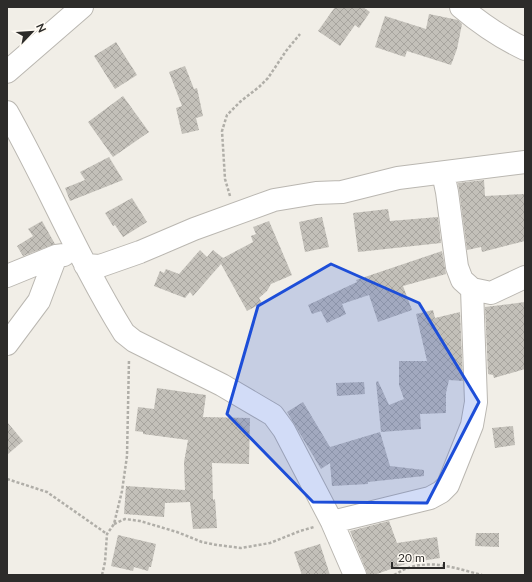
<svg xmlns="http://www.w3.org/2000/svg" width="532" height="582" font-family="Lato,sans-serif">
  <defs>
    <pattern id="building-cross-hatch" width="8" height="8" patternUnits="userSpaceOnUse"><rect width="8" height="8" fill="#c3c0b9"/><path d="M0 0l8 8M0 8l8-8" fill="none" stroke="#a8a59f"/></pattern>
  </defs>
  <rect width="100%" height="100%" fill="#f1eee7"/>
  <path fill="url(#building-cross-hatch)" d="M335,7H363L370,12L359,28L355,25L340,46L318,31Z
    M429,14L458,20L462,24L457,49L451,65L407,51L405,57L375,47L385,16L426,29Z
    M116,42L137,75L115,89L94,56Z
    M185,66L194,89L197,88L203,116L196,118L199,130L182,134L176,108L182,106L169,72Z
    M123,96L149,132L113,157L88,122Z
    M109,157L123,180L70,201L65,188L85,180L80,172Z
    M484,180L485,196L525,194V241L482,252L481,247L467,250L458,183Z
    M132,198L147,222L123,237L115,225L113,226L105,213Z
    M388,209L390,221L438,217L441,243L358,252L353,213Z
    M322,217L329,247L305,252L299,222Z
    M42,221L55,244L23,256L17,246L33,236L28,229Z
    M269,221L292,275L271,284L267,291L259,298L262,303L247,311L221,264L193,296L190,292L185,298L154,286L160,271L164,273L166,269L179,274L200,250L207,257L213,250L223,258L253,242L251,236L256,234L253,227Z
    M442,251L446,274L403,286L412,310L378,322L369,295L342,304L346,314L327,323L321,311L312,314L308,305L357,282L356,280Z
    M525,302V369L494,378L493,375L488,374L485,307Z
    M433,310L435,318L460,312L463,381L449,380L446,393V413L420,414L421,429L381,432L376,382L378,381L389,405L404,399L399,385V361H427L416,314Z
    M364,382L365,394L337,396L336,383Z
    M157,388L206,395L203,417L250,418L249,464L212,463L213,500L215,499L217,528L193,529L190,502L165,503L164,517L124,514L126,486L185,490L184,462L188,440L143,434V432L135,431L138,407L154,409Z
    M303,402L330,447L380,432L390,466L424,470V476L368,482V484L332,486L330,463L321,469L287,412Z
    M7,422L23,441L7,455Z
    M513,426L515,445L495,448L492,428Z
    M389,521L397,543L437,537L440,558L408,563L374,575H367L366,570L350,531Z
    M476,533H499V547L475,546Z
    M118,535L156,544L151,567H149L148,571L134,567L133,571L111,566Z
    M320,544L330,575H302L294,552Z"/>
  <g fill="none" stroke-linecap="round" stroke-linejoin="round">
    <g stroke="#bab7b1" stroke-width="24">
      <path id="minor" d="M461,7C481,24 502,38 525,49
        M7,72L82,7
        M7,112C48,185 80,262 124,333L134,341L222,385L273,415L284,430L332,522L355,575
        M443,173L447,192L457,267L462,280L472,289L491,293L525,277
        M85,265L100,266L140,252L194,229L274,200L316,193L342,192L398,178L525,162
        M7,276L56,256L64,255
        M7,344L39,301L56,256
        M332,522L430,498L441,492L448,485L472,425L476,402L472,289"/>
    </g>
    <path stroke="#b0aea8" stroke-width="2.5" stroke-dasharray="3 2" stroke-linecap="butt" d="M230,196L225,179L222,131L227,115L241,101L259,87L268,78L286,51L300,34
      M7,479L47,492L107,534
      M114,524L125,519L140,521L177,532L202,542L217,545L241,548L270,543L300,531L314,527
      M102,575L105,562L107,534L114,524L122,491L127,456L129,359
      M394,575C399,573 403,569 408,568C432,559 458,569 482,575"/>
    <use href="#minor" stroke="#fff" stroke-width="22"/>
  </g>
  <path fill="#1d4ed8" fill-opacity="0.2" stroke="#1d4ed8" stroke-width="3" stroke-linejoin="round" d="M331,264L419,303L479,402L427,503L313,502L227,414L258,306Z"/>
  <rect width="532" height="582" fill="none" stroke="#2d2c2a" stroke-width="16"/>
  <g transform="translate(32 32) rotate(65)" stroke="#fffbf4" stroke-width="3" paint-order="stroke">
  <path d="M0-3L7 15L0 10L-7 15Z" fill="#2d2c2a"/>
  <text y="-6" font-size="11" font-weight="bold" text-anchor="middle" fill="#2d2c2a">N</text>
  </g>
  <path d="M392 562v6h52v-6" fill="none" stroke="#2d2c2a" stroke-width="2"/>
  <text x="398" y="562" font-size="12" fill="#2d2c2a" stroke="#fffbf4" stroke-width="3" paint-order="stroke">20 m</text>
</svg>
